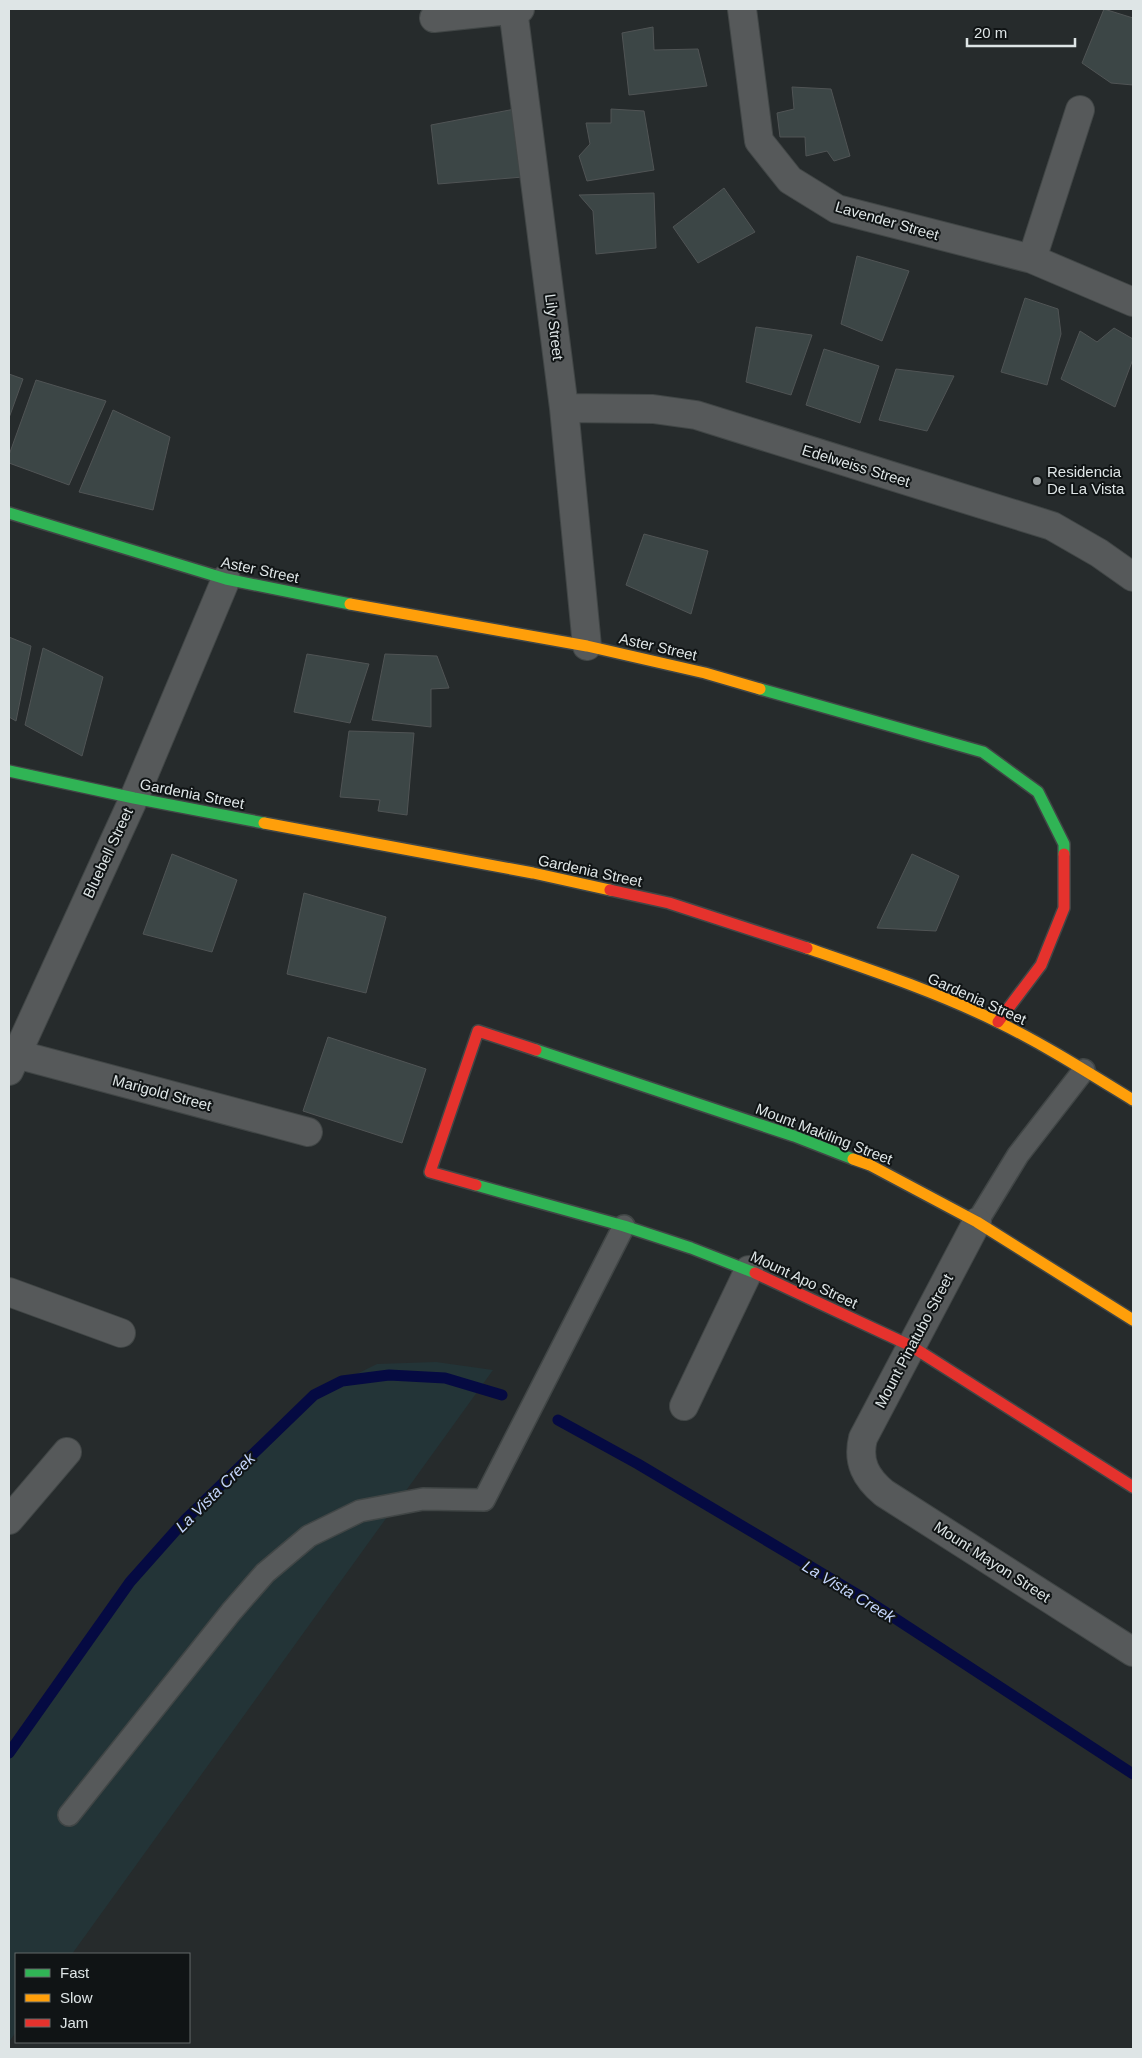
<svg xmlns="http://www.w3.org/2000/svg" width="1142" height="2058" font-family="Helvetica,sans-serif">
  <rect width="100%" height="100%" fill="#262b2c"/>
  <path fill="#233437" d="M436,1362L493,1370L72,1954H16V2032L9,2042V1753L130,1582L186,1519L314,1395L377,1364Z"/>
  <g fill="none" stroke-linecap="round" stroke-linejoin="round">
    <path stroke="#050a42" stroke-width="11" d="M558,1420L638,1464L870,1602L1133,1774
      M9,1753L130,1582L186,1519L314,1395L342,1381L389,1375L445,1378L502,1395"/>
  </g>
  <path fill="#3c4646" stroke="#505455" d="M1104,9L1133,18V85L1111,83L1082,63Z
    M653,27L654,50L698,49L707,86L629,95L622,33Z
    M792,87L831,89L850,156L834,161L827,151L806,156L805,137H780L777,113L794,109Z
    M515,109L523,177L438,184L431,125Z
    M611,109L644,111L654,170L587,181L579,156L590,144L586,123H611Z
    M724,188L755,232L698,263L673,227Z
    M654,193L656,248L596,254L593,211L579,195Z
    M857,256L909,271L882,341L841,324Z
    M1025,298L1058,309L1061,334L1047,385L1001,372Z
    M756,327L812,335L791,395L746,382Z
    M1114,328L1133,339V359L1115,407L1061,379L1080,331L1097,342Z
    M824,349L879,366L860,423L806,405Z
    M896,369L954,376L927,431L879,420Z
    M9,374L23,379L9,418Z
    M36,380L106,401L69,485L9,463V455Z
    M113,410L170,437L153,510L79,492Z
    M644,534L708,551L691,614L626,585Z
    M9,637L31,646L16,721L9,717Z
    M43,648L103,677L82,756L25,725Z
    M307,654L369,664L350,723L294,712Z
    M385,654L437,656L449,688L431,689V727L372,720Z
    M349,731L414,733L407,815L378,811L380,800L340,797Z
    M172,854L237,880L212,952L143,934Z
    M912,854L959,876L936,931L877,928Z
    M304,893L386,917L366,993L287,974Z
    M328,1037L426,1069L402,1143L303,1111Z"/>
  <g fill="none" stroke-linecap="round" stroke-linejoin="round">
    <g stroke="#414646" stroke-width="24">
      <path id="lane" d="M977,1222L1018,1155L1084,1070
        M69,1815L231,1612L265,1573L309,1536L360,1511L423,1499L484,1500L624,1226"/>
    </g>
    <g stroke="#414646" stroke-width="30">
      <path id="street" d="M513,9L564,408L587,646
        M742,9L759,141L790,180L837,209L1032,259L1133,302
        M434,18L520,9
        M1032,259L1080,110
        M564,408L653,409L696,415L1052,526L1099,553L1133,577
        M16,1054L308,1132
        M9,1071L134,798L226,579
        M977,1222L863,1438C857,1462 866,1478 884,1493L1133,1652
        M9,1292L121,1333
        M684,1406L749,1270
        M9,1520L67,1452"/>
    </g>
    <g stroke="#414646" stroke-width="14">
      <path id="fast" d="M9,513L226,579L350,604
        M760,689L983,752L1038,792L1064,844V854
        M9,771L134,798L264,823
        M536,1050L794,1136L853,1159
        M476,1185L624,1226L691,1248L755,1273"/>
    </g>
    <g stroke="#414646" stroke-width="14">
      <path id="slow" d="M350,604L587,646L705,673L760,689
        M264,823L533,873L610,890
        M807,948C871,970 937,992 998,1022C1045,1045 1089,1073 1133,1100
        M853,1159L870,1165L977,1222L1133,1320"/>
    </g>
    <g stroke="#414646" stroke-width="14">
      <path id="jam" d="M610,890L669,903L807,948
        M998,1022L1041,965L1064,908V854
        M476,1185L430,1172L478,1031L536,1050
        M755,1273L911,1346L1133,1487"/>
    </g>
    <use href="#lane" stroke="#56595a" stroke-width="21"/>
    <use href="#street" stroke="#56595a" stroke-width="28"/>
    <use href="#fast" stroke="#30b455" stroke-width="11"/>
    <use href="#slow" stroke="#ff9f0a" stroke-width="11"/>
    <use href="#jam" stroke="#e5322d" stroke-width="11"/>
  </g>
  <circle fill="#9ea4a5" stroke="#101415" stroke-width="2" cx="1037" cy="481" r="5"/>
  <g text-anchor="middle" stroke-width="4" stroke-linejoin="round" paint-order="stroke">
    <g font-size="15" fill="#dee5e6" stroke="#101415">
      <text transform="translate(887 221) rotate(16)" y="5">Lavender Street</text>
      <text transform="translate(554 327) rotate(83)" y="5">Lily Street</text>
      <text transform="translate(856 466) rotate(17)" y="5">Edelweiss Street</text>
      <text transform="translate(260 570) rotate(12)" y="5">Aster Street</text>
      <text transform="translate(658 647) rotate(13)" y="5">Aster Street</text>
      <text transform="translate(192 794) rotate(11)" y="5">Gardenia Street</text>
      <text transform="translate(108 853) rotate(-65)" y="5">Bluebell Street</text>
      <text transform="translate(590 871) rotate(12)" y="5">Gardenia Street</text>
      <text transform="translate(977 999) rotate(24)" y="5">Gardenia Street</text>
      <text transform="translate(162 1093) rotate(15)" y="5">Marigold Street</text>
      <text transform="translate(824 1134) rotate(21)" y="5">Mount Makiling Street</text>
      <text transform="translate(804 1280) rotate(25)" y="5">Mount Apo Street</text>
      <text transform="translate(914 1341) rotate(-62)" y="5">Mount Pinatubo Street</text>
      <text transform="translate(992 1562) rotate(33)" y="5">Mount Mayon Street</text>
    </g>
    <g font-size="15" fill="#dee5e6" stroke="#101415" text-anchor="start">
      <text x="1047" y="477">Residencia<tspan x="1047" dy="17">De La Vista</tspan></text>
    </g>
    <g font-size="16" font-style="italic" fill="#c4d5fb" stroke="#101415">
      <text transform="translate(215 1492) rotate(-45)" y="6">La Vista Creek</text>
      <text transform="translate(849 1591) rotate(31)" y="6">La Vista Creek</text>
    </g>
  </g>
  <rect width="1142" height="2058" fill="none" stroke="#dee5e6" stroke-width="20"/>
  <rect x="15" y="1953" width="175" height="90" fill="#101415" stroke="#626869"/>
  <rect x="25" y="1969" width="25" height="8" fill="#30b455" stroke="#626869"/>
  <text x="60" y="1978" font-size="15" fill="#dee5e6">Fast</text>
  <rect x="25" y="1994" width="25" height="8" fill="#ff9f0a" stroke="#626869"/>
  <text x="60" y="2003" font-size="15" fill="#dee5e6">Slow</text>
  <rect x="25" y="2019" width="25" height="8" fill="#e5322d" stroke="#626869"/>
  <text x="60" y="2028" font-size="15" fill="#dee5e6">Jam</text>
  <path d="M967 38v8h108v-8" fill="none" stroke="#dee5e6" stroke-width="2.5"/>
  <text x="974" y="38" font-size="15" fill="#dee5e6" stroke="#101415" stroke-width="4" paint-order="stroke">20 m</text>
</svg>
